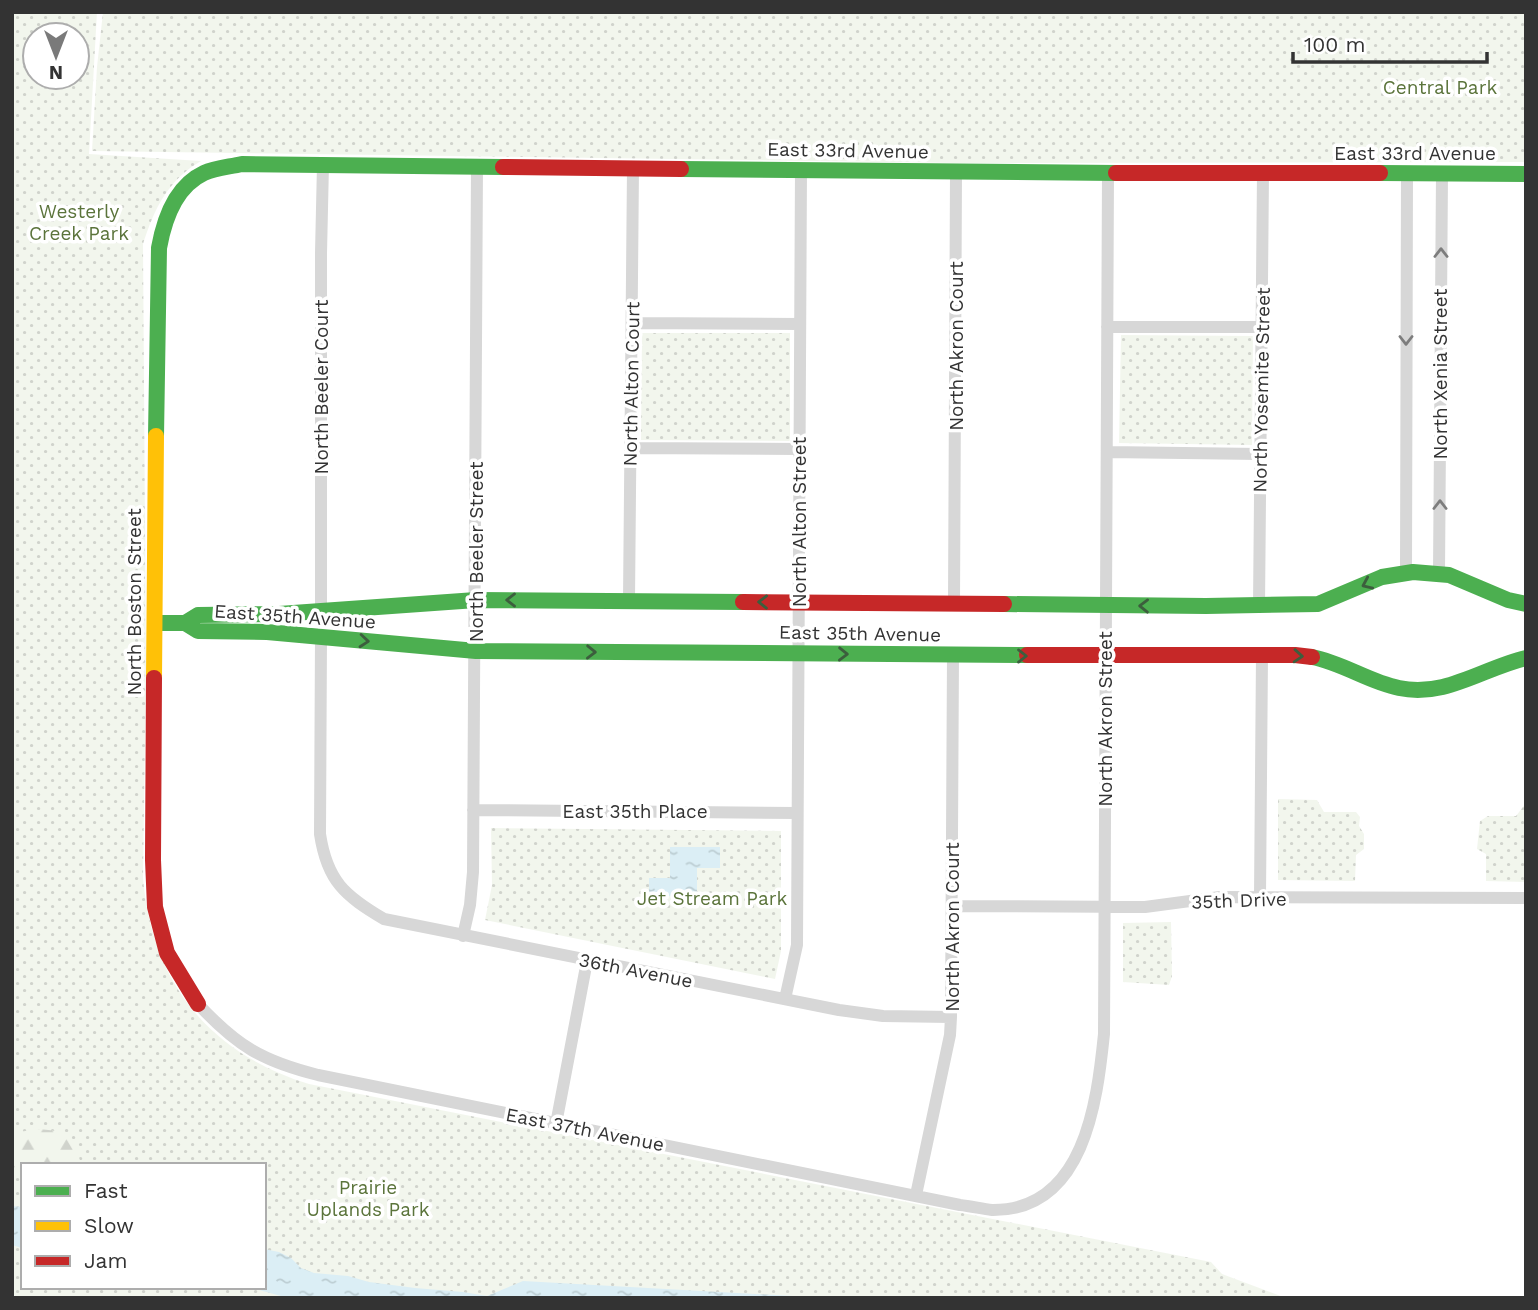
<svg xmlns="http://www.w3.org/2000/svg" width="1538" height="1310" font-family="'Work Sans',sans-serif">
  <defs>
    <pattern id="grass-dots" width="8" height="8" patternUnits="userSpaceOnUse" patternTransform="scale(1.75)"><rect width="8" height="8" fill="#f2f6ed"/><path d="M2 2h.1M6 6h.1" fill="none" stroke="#d0d3cc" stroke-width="1.8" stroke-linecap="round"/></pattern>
    <pattern id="forest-firs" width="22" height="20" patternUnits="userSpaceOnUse" patternTransform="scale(1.75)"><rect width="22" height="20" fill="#f2f6ed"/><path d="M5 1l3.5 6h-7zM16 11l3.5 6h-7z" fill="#d0d3cc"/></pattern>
    <pattern id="water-ripples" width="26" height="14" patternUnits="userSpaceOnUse" patternTransform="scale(1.75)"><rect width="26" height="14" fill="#dbeef5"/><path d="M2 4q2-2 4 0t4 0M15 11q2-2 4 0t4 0" fill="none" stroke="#bccdd2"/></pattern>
  </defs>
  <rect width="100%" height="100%" fill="#fff"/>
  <path fill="url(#grass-dots)" fill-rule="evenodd" d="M12,12H97L89,154L201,161C168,180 154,209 143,244L146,666L143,878C152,983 209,1053 309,1084L1211,1262L1222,1274L1286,1298H12ZM35,35H77V77H35ZM23,1165H264V1287H23Z
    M103,12H1526V162L955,163L92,151L97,67Z
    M642,333H790V441L641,440Z
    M1121,335L1253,336L1252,445L1119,443Z
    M1278,799L1317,800L1324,812H1356L1360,817L1359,826L1364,834V849L1356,855L1355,881L1278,880Z
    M1526,803V882L1486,881V854L1477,849L1480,821L1488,816H1516Z
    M491,828L781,831V951L775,979L485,920L492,885Z
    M1171,922L1172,976L1169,985L1123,982V923Z"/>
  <path fill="url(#forest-firs)" d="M36,1129C65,1130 75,1136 81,1165H23V1170L12,1177V1138L20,1132Z"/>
  <path fill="url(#water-ripples)" d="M670,847H720V868H697V896H649V878H670Z
    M12,1206L23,1207L22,1248L12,1245Z
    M264,1249L279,1252L291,1258L301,1268L314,1273L348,1276L369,1282L415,1288L463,1292L487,1296L523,1281L828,1298H581L546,1296L523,1298H288L249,1287H264Z"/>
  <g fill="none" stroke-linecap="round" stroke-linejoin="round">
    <path stroke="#d7d7d7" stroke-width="12" d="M632,323L800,324
      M1107,327H1262
      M631,448L799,449
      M1107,452L1260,454
      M1406,573L1407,174
      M1439,573L1442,174
      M629,600L633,168
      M954,604L956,172
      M1259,606L1263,173
      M321,611V253L323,164
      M321,637L320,834C327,881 345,896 384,919L839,1010L883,1016L951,1017
      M473,810L797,813
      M1260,897L1262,655
      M952,906L1145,907L1220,897L1526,898
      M463,936L470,905L473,872L477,166
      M785,999L797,945L801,169
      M198,1004C237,1046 262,1061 318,1075L960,1205C971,1206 982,1209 992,1210C1084,1211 1097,1103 1104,1034L1108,173
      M556,1124L587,961
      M916,1195L950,1035L951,1017L953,655"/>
    <path stroke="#4caf50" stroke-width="16" d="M681,169L1116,173
      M1380,173L1526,174
      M156,436L159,248C164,220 176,186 204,173C215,168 229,167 242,164L503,167
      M1004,604L1206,606L1318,604L1382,577L1413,572L1449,575L1508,600L1526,604
      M156,623H185L198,615L279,614L476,600L743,602
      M185,623L198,631L267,632L476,651L1027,655
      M1312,657C1343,663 1369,682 1399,688C1445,698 1483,668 1526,658"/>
    <path stroke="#ffc107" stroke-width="16" d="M154,678L156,436"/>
    <path stroke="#c62828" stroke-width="16" d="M503,167L681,169
      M1116,173H1380
      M743,602L1004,604
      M1027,655H1295L1312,657
      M154,678L153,860L155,907L167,953L198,1004"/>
  </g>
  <defs><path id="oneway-chevron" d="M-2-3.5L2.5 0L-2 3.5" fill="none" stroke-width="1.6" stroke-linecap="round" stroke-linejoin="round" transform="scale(1.75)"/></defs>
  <g stroke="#7d7d7d">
    <use href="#oneway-chevron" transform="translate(1441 253) rotate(-90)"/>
    <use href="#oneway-chevron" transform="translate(1406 340) rotate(90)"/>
    <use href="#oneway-chevron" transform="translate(1440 505) rotate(-90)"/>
  </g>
  <g stroke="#3c5e3d">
    <use href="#oneway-chevron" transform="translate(1367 584) rotate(156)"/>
    <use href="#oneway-chevron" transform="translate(511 600) rotate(180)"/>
    <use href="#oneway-chevron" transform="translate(763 602) rotate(-179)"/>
    <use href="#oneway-chevron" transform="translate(1144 606) rotate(-179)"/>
    <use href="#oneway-chevron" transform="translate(364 641) rotate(5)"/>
    <use href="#oneway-chevron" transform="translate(591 652) rotate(1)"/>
    <use href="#oneway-chevron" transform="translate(843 654) rotate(1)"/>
    <use href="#oneway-chevron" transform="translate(1022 656)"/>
    <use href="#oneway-chevron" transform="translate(1298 656) rotate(4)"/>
  </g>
  <g text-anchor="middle" stroke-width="7" stroke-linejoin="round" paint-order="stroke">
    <g font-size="19" fill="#5b743b" stroke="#fff">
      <text x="1440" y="94">Central Park</text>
      <text x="79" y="218">Westerly<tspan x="79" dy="22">Creek Park</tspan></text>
      <text x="712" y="905">Jet Stream Park</text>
      <text x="368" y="1194">Prairie<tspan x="368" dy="22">Uplands Park</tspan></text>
    </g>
    <g font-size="19" fill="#333" stroke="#fff">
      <text transform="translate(848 150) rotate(1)" y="7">East 33rd Avenue</text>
      <text x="1415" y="160">East 33rd Avenue</text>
      <text transform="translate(956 346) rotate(-90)" y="7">North Akron Court</text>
      <text transform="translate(1440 374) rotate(-90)" y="7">North Xenia Street</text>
      <text transform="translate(631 384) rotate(-89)" y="7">North Alton Court</text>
      <text transform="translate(321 387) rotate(-90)" y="7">North Beeler Court</text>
      <text transform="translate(1261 390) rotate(-89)" y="7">North Yosemite Street</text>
      <text transform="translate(799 522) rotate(-90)" y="7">North Alton Street</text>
      <text transform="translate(476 552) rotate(-90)" y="7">North Beeler Street</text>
      <text transform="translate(134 602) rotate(-90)" y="7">North Boston Street</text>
      <text transform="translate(295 616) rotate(4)" y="7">East 35th Avenue</text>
      <text transform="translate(860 633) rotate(1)" y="7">East 35th Avenue</text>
      <text transform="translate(1105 719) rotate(-90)" y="7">North Akron Street</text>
      <text x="635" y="818">East 35th Place</text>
      <text transform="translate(1239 900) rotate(-2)" y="7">35th Drive</text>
      <text transform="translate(952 927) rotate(-90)" y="7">North Akron Court</text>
      <text transform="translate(636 970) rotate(11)" y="7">36th Avenue</text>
      <text transform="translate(585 1129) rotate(11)" y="7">East 37th Avenue</text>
    </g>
  </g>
  <rect width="1538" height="1310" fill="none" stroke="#333333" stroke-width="28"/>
  <rect x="21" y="1163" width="245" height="126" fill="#ffffff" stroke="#adadad" stroke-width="2"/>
  <rect x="35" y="1186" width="35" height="10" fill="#4caf50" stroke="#adadad" stroke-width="2"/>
  <text x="84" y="1198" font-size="21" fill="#333333">Fast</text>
  <rect x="35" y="1221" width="35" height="10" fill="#ffc107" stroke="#adadad" stroke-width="2"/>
  <text x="84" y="1233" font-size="21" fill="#333333">Slow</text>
  <rect x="35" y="1256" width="35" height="10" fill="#c62828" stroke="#adadad" stroke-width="2"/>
  <text x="84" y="1268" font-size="21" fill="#333333">Jam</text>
  <g transform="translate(56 56) rotate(180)"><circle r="33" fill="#ffffff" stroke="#adadad" stroke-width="2"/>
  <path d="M0-5L12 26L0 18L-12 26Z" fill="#7a7a7a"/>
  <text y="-10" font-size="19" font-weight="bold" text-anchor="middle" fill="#333333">N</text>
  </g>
  <path d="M1293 52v10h194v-10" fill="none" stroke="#333333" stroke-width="3.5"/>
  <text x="1304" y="52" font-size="21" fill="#333333" stroke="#ffffff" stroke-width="5" paint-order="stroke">100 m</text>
</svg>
